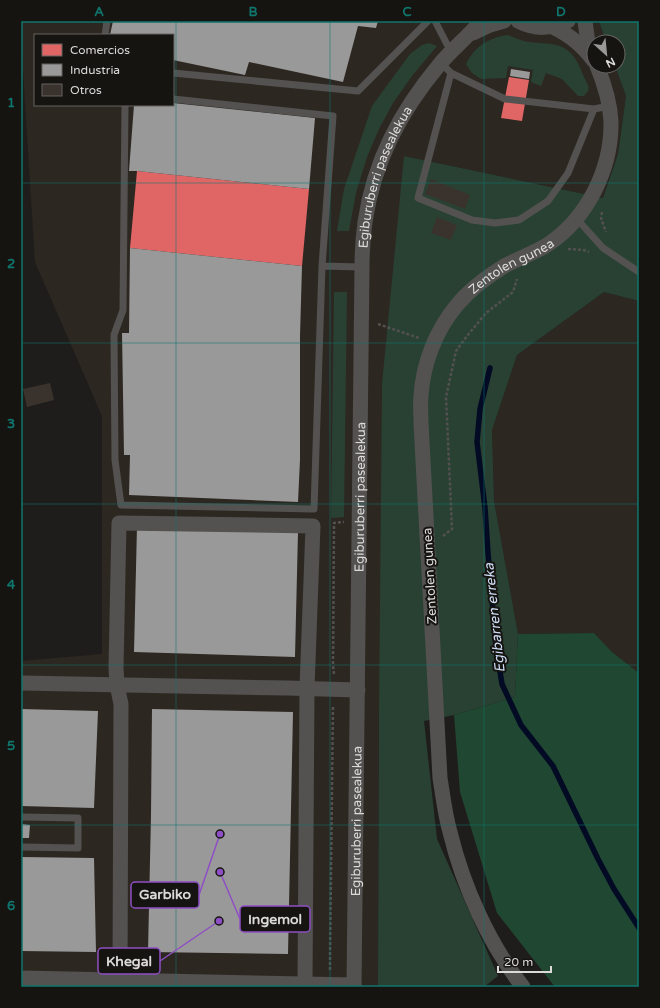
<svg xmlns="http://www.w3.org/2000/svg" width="660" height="1008" font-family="'Varela Round',sans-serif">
  <rect width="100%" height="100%" fill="#1f1d1b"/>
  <path fill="#2d2721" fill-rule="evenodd" d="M21,21H599L606,42H594V66H615L626,96L618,154L603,198L404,156L379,712L378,987H21V661L102,654V416L35,262L21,38ZM35,35H173V105H35Z
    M604,292L639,301V673L612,652L594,633L518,634L494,501L492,430L517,355Z"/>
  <path fill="#294133" d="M599,21H639V301L604,292L517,355L492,430L494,501L518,634L515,697L454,715L424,721L437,839L498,976L484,987H378L379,712L382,384L404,156L603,198L618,154L626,96L615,66H618V42H606Z
    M508,35C515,38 522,41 529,42C536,43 543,43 551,44C571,47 577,59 584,77C588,86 592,88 584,96H578L562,79L546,73L541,86L531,82L533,70L508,66L506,78L481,79L472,73L466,64C475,46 488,38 508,35Z
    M429,43L437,46L412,76L393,103L379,129L367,157L356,193L349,231H337L344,189L372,106L410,54L422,45Z
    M334,292H347L344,517L331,518Z"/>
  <path fill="#204731" d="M594,633L612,652L639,673V987H555L497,913L460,792L454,715L515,697L518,634Z"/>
  <path fill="#e06666" d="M509,77L529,80L522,121L501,118Z
    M137,171L309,189L302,266L130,248Z"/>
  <path fill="#999" d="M113,21H378L376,28L358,26L343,82L249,62L245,75L173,60V35H110Z
    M511,69L530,72L529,79L510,76Z
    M173,103L315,118L309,189L137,171H129L134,105H173Z
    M130,248L302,266L300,336V460L298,502L129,495L130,455H124L122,333H129Z
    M137,526L298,532L295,657L134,652Z
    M21,709L98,711L94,808L21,806Z
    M152,709L293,712L288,954L148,952L151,815Z
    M21,824L30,825L29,838H21Z
    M21,857L94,858L96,952L21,951Z"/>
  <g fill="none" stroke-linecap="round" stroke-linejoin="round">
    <path stroke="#030a24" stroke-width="5.5" d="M490,368L480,409L477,442L485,508L488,553L496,647L502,684L521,725L553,766L598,859L614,889L639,928"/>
  </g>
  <path fill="#3a332d" d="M431,179L470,195L465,209L425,194Z
    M437,217L457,225L451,240L431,233Z
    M50,383L54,400L27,407L23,389Z"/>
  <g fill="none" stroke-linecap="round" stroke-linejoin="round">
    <path stroke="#525150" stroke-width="2.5" stroke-dasharray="3 2" stroke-linecap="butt" d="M602,212L601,218L606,232
      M568,249L584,250L589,252
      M378,324L419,338
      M443,536L452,529L446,397L456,351L467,336L486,313L513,292L517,279
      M334,674L333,666L334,523L344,522
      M330,970V958L333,705"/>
    <path stroke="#535251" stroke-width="7" d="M435,21L451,52
      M105,35L107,21
      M441,63L451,73L505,99L594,109L609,106
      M173,73L358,91L428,21
      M451,73L418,198L472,220L495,223L519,220L548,201L568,173L594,109
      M125,105L123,310L114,335L115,460L121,505L314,509L322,266L333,116L173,99
      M576,218L603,248L639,272
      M322,266L362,267
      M21,817L78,818V848L21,847"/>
    <g stroke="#535251" stroke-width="15">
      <path d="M518,21C536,30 550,29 568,21"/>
      <path d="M585,21L588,43L592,56"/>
      <path d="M553,27C571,36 582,45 594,61"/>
      <path d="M473,33L490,25L504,21"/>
      <path d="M21,683L287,688L358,690"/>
      <path d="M21,978L354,985"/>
      <path d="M120,979L121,704L117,685L116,668L119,523L313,526L307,688L305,984"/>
      <path id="s1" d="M354,987L362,267C362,252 363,237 365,222C374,161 400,112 439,65C452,49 468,37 481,21"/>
      <path id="s2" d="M523,987C489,944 463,886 450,832C445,815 443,796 440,778L421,423C421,414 420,405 421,396C423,363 436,330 457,305C471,288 488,276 506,265C520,258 534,253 547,245C587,219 612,169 611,121C610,102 604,83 597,66"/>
    </g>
  </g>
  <path fill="none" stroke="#0f766e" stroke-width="1" stroke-opacity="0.55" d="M176,21V987M330,21V987M484,21V987M21,183H639M21,343H639M21,504H639M21,665H639M21,825H639"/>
  <g text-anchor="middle" stroke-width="4" stroke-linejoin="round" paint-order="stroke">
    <g font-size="13" fill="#dcdad8" stroke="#161411">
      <text dy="5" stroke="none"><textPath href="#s1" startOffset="814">Egiburuberri pasealekua</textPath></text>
      <text dy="5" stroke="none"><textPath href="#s2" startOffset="777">Zentolen gunea</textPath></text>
      <text dy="5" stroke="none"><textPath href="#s1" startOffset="490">Egiburuberri pasealekua</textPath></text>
      <text transform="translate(429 576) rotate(-93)" y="5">Zentolen gunea</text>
      <text dy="5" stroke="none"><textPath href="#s1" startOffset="166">Egiburuberri pasealekua</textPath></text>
    </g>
    <g font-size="14" font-style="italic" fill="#cedef7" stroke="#161411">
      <text transform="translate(494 618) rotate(-96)" y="5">Egibarren erreka</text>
    </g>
  </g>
  <path fill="none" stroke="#8e4fc4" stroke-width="1.5" d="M220 834L199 895M220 872L240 919M219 921L160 961"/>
  <g fill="#8e4fc4" stroke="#161411" stroke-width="1.5">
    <circle cx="220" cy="834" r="4"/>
    <circle cx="220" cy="872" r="4"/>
    <circle cx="219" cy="921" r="4"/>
  </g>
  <g fill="#161411" stroke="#8e4fc4" stroke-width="1.5">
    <rect x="131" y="882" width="68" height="26" rx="4"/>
    <rect x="240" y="906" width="70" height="26" rx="4"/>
    <rect x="98" y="948" width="62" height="26" rx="4"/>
  </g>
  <g font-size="14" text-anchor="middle" font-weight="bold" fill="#dcdad8">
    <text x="165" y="899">Garbiko</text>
    <text x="275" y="924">Ingemol</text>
    <text x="129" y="966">Khegal</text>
  </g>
  <rect width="660" height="1008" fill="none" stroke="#161411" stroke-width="44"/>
  <rect x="34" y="34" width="140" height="72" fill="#161411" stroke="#656361"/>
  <rect x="42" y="44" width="20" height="12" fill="#e06666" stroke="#656361"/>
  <text x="70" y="54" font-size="12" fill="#dcdad8">Comercios</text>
  <rect x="42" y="64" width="20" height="12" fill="#999999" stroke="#656361"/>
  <text x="70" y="74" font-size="12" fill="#dcdad8">Industria</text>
  <rect x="42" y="84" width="20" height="12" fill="#3a332d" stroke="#656361"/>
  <text x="70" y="94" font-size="12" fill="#dcdad8">Otros</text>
  <g transform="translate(606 54) rotate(153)"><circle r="19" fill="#161411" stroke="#656361"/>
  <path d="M0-3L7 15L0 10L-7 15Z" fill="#9a9896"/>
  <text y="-6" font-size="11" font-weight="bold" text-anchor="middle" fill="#dcdad8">N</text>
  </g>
  <path d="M498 966v6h53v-6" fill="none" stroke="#dcdad8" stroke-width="2"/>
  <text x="504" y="966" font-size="12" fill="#dcdad8" stroke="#161411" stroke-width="3" paint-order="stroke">20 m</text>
  <rect x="22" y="22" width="616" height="964" fill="none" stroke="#0f766e" stroke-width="1.5"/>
  <g font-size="13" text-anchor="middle" font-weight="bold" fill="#0f766e">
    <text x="99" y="16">A</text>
    <text x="253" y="16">B</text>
    <text x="407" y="16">C</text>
    <text x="561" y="16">D</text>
    <text x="11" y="107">1</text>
    <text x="11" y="268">2</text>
    <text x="11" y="428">3</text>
    <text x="11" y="589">4</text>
    <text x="11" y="750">5</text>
    <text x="11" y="910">6</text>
  </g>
</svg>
